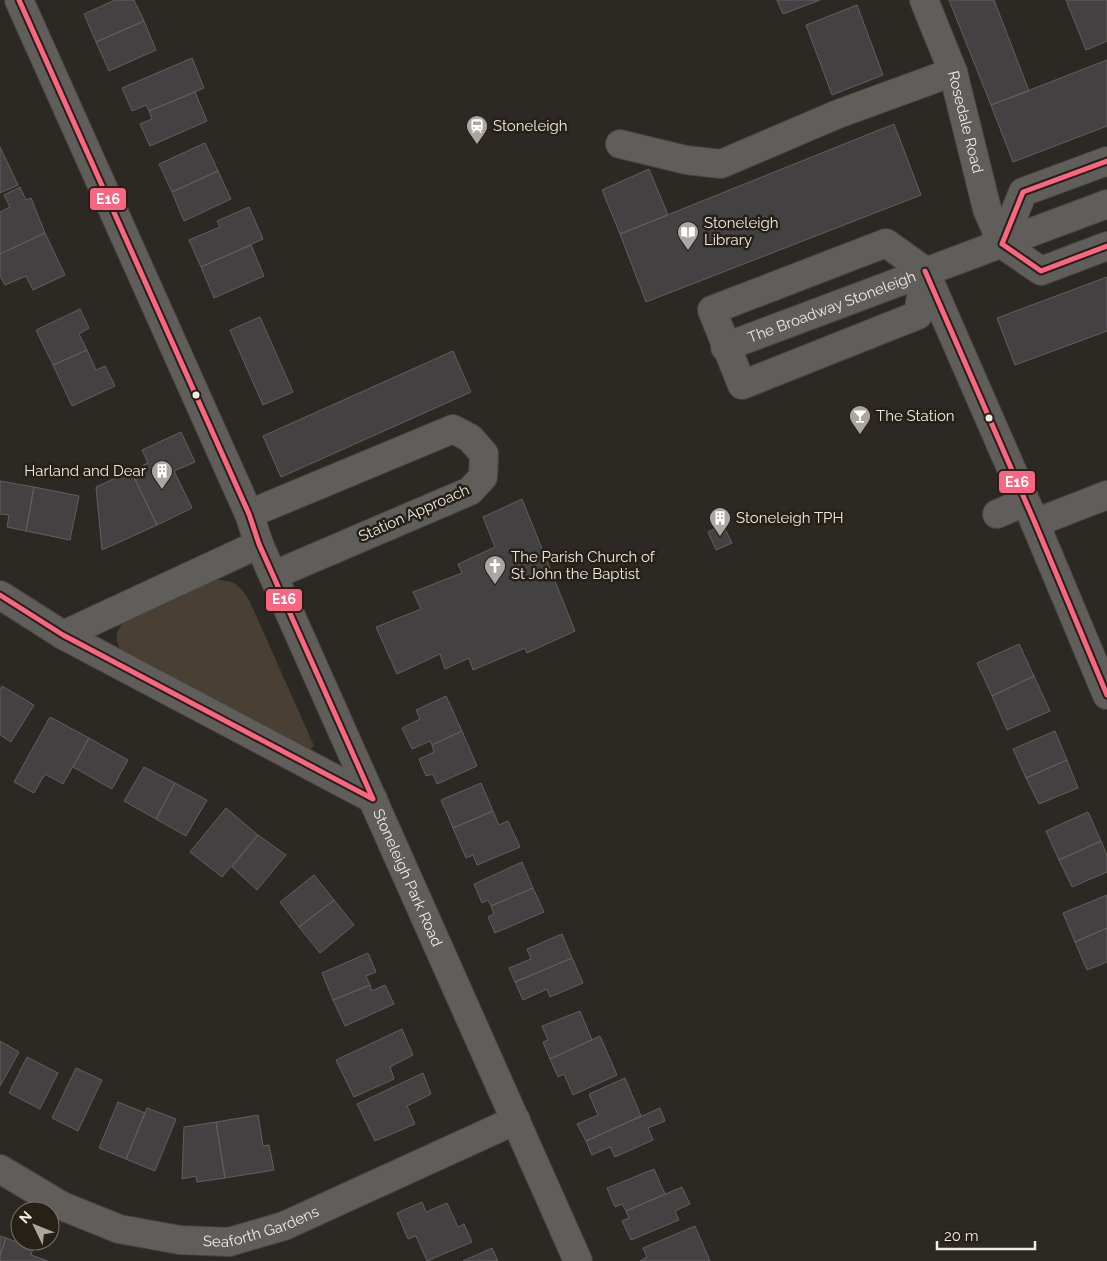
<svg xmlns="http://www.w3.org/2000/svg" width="1107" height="1261" font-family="Raleway,sans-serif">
  <rect width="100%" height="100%" fill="#2c2924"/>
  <path fill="#493f32" d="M214,580C235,580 239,584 250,602L314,746L307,752L124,656C115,640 113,635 125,620Z"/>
  <path fill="#434141" stroke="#625f60" d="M115,0H134L144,21L96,42L84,14Z
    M777,0H820L783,14Z
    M949,0H994L1029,91L991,105Z
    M1066,0H1107V41L1086,50Z
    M857,5L883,75L832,95L806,25Z
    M144,21L156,50L109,71L96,42Z
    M192,58L204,88L149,111L146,105L132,111L122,88Z
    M1107,60V126L1013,162L991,105Z
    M195,92L207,121L150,146L140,124L152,119L149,111Z
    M894,124L921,195L646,302L620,234Z
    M205,143L218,171L172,192L159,164Z
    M0,147L18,185L0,193Z
    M649,169L668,215L620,234L602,190Z
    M218,171L231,199L184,221L172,192Z
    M20,187L26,200L31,198L45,233L0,254V212L10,207L4,195Z
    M249,207L263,239L201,267L189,240L220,227L217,221Z
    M45,233L65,275L33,290L26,276L5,285L0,276V254Z
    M251,245L264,276L214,298L201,267Z
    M1107,277V331L1015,365L997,318Z
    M80,309L89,328L79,334L87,350L53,365L36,330Z
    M260,317L293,392L263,405L230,330Z
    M87,350L96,370L105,366L115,386L72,406L53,365Z
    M453,351L471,392L281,477L263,436Z
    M181,432L195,462L174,471L192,508L157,525L131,471L148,463L142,450Z
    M131,471L157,525L102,550L96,487Z
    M0,481L34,487L26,531L7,527L9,515L0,514Z
    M34,487L79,496L70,540L26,531Z
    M522,499L575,631L527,653L525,648L473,670L469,658L445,669L440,654L397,674L376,627L421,609L413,592L462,573L458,564L495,547L483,517Z
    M723,525L732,543L716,550L708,532Z
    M1019,644L1034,676L992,696L977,663Z
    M1034,676L1050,711L1007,730L992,696Z
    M2,686L34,705L11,742L0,735V690Z
    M446,696L462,731L432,745L430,741L412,749L402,728L420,719L416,710Z
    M50,717L89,738L63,784L45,774L34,793L14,782Z
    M462,731L477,766L437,784L433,774L426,776L419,759L434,752L432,745Z
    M1055,731L1067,760L1026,778L1013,749Z
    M89,738L128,760L112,789L73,767Z
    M1067,760L1078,788L1039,804L1026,778Z
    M144,767L175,783L156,819L124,801Z
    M175,783L207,800L186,836L156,819Z
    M481,783L493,811L453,828L441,800Z
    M226,808L258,835L222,877L190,852Z
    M493,811L499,825L508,821L520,847L477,865L473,855L466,858L453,828Z
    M1088,812L1101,841L1059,860L1046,831Z
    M258,835L286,855L257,890L232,867Z
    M1101,841L1107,855V872L1072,887L1059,860Z
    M522,862L533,888L491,906L488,900L482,903L474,884Z
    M314,875L334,900L299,927L280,902Z
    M533,888L544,912L495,933L488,917L494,914L491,906Z
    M1107,895V928L1075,942L1063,913Z
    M334,900L354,925L320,953L299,927Z
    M1107,928V962L1087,970L1075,942Z
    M562,934L572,958L515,982L509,968L531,959L527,949Z
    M368,953L376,972L366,976L370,985L333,1000L322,973Z
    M572,958L583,983L550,997L547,989L523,1000L515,982Z
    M370,985L372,991L385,985L394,1004L345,1026L333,1000Z
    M580,1011L592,1040L550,1059L543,1042L548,1040L542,1026Z
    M402,1029L413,1055L390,1067L394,1079L354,1097L336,1060Z
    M600,1036L617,1075L573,1095L564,1074L558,1077L550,1059Z
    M0,1041L19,1052L0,1086Z
    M27,1057L58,1073L40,1109L9,1093Z
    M76,1068L102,1080L78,1131L52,1118Z
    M423,1073L431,1094L407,1106L415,1124L375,1141L357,1104Z
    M625,1078L641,1116L586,1141L577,1124L598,1115L589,1094Z
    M118,1102L145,1113L126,1159L99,1148Z
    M147,1108L176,1119L155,1171L126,1159Z
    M660,1108L665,1121L648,1128L653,1140L615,1157L610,1147L592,1155L586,1141Z
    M258,1115L263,1146L269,1145L274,1170L225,1178L216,1122Z
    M216,1122L225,1178L197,1182L196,1176L182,1179L184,1127Z
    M654,1169L665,1194L626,1211L622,1204L615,1207L607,1188Z
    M682,1187L690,1204L675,1211L679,1220L631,1240L622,1221L629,1218L626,1211Z
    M422,1202L426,1212L447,1203L458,1227L464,1224L472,1242L427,1261L416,1236L408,1239L397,1213Z
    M695,1226L710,1261H640L647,1257L643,1248Z
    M0,1236L6,1238L0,1256Z
    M6,1238L33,1248L31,1255L48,1261H0V1256Z
    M492,1248L498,1261H463Z"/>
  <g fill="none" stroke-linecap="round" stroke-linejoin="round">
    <g stroke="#484541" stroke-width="30">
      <g id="minor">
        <path id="s1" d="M19,0L249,514L259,544L578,1261"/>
        <path id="s2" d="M924,0L953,72L987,209L1002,244"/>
        <path d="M620,144L686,160L721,164L838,114L953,72"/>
        <path d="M886,243L925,271L918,315L742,385L712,310Z"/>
        <path d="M1002,244L1023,192L1107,161"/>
        <path d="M1002,244L1041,271L1107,246"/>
        <path d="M925,271L1035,523L1107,695"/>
        <path id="s3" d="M725,347L1107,204"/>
        <path d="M249,514L453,429L470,438L484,454L483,477L470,491L274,575"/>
        <path d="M997,514L1025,502"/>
        <path d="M1035,523L1107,495"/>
        <path d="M0,595L63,635L373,799"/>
        <path d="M63,635L259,544"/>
        <path id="s4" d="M0,1169L62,1206L119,1229L180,1240L229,1242L284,1226L516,1120"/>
      </g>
    </g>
    <use href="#minor" stroke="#605e5a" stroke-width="28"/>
    <g stroke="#262017" stroke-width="9">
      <path id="bus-1" d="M19,0L249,514L259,544L373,799
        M1002,244L1023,192L1107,161
        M1002,244L1041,271L1107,246
        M925,271L1035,523L1107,695
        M0,595L63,635L373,799"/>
    </g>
    <use href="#bus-1" stroke="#fa6682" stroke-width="5"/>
  </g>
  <defs>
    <g id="station-pin" transform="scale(1.125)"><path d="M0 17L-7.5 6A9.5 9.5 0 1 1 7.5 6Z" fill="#aaa6a1" stroke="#262017"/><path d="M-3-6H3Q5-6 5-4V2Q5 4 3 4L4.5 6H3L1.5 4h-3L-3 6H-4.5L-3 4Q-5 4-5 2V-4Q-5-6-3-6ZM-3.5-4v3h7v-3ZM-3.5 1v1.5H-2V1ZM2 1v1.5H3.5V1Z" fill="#fff"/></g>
    <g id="library-pin" transform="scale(1.125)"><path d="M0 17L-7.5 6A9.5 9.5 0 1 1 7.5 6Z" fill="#aaa6a1" stroke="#262017"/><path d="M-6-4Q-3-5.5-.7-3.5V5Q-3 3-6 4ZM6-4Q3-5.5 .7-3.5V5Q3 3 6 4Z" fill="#fff"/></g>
    <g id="bar-pin" transform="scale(1.125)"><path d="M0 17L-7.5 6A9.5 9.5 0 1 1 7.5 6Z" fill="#aaa6a1" stroke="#262017"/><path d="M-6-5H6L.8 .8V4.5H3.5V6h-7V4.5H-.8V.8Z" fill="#fff"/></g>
    <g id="building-pin" transform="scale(1.125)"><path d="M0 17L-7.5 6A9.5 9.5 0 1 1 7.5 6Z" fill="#aaa6a1" stroke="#262017"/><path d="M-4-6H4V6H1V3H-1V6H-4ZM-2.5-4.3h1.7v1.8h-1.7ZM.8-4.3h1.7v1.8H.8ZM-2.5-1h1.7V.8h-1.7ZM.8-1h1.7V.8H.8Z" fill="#fff"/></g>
    <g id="church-pin" transform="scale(1.125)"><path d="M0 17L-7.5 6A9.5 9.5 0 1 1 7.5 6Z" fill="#aaa6a1" stroke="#262017"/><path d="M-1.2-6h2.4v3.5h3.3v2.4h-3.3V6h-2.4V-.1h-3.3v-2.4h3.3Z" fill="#fff"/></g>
  </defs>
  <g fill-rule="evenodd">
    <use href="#station-pin" x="477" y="126"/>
    <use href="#library-pin" x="688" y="232"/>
    <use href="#bar-pin" x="860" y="416"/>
    <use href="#building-pin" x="162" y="471"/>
    <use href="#building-pin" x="720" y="518"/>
    <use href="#church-pin" x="495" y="566"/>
  </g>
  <g fill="#eeeae4" stroke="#262017" stroke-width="2">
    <circle cx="196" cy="395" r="4.5"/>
    <circle cx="989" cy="418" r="4.5"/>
  </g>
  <g text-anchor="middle" stroke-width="5" stroke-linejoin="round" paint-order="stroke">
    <g font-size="15" fill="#eeeae4" stroke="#262017">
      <text dy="5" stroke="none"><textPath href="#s2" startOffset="129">Rosedale Road</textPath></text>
      <text dy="5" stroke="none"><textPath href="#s3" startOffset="114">The Broadway Stoneleigh</textPath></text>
      <text transform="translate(414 513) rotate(-24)" y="5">Station Approach</text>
      <text dy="5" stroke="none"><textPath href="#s1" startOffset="960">Stoneleigh Park Road</textPath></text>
      <text dy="5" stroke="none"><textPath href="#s4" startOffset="279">Seaforth Gardens</textPath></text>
    </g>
    <g font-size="15" fill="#eeeae4" stroke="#262017" text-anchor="start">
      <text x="493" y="131">Stoneleigh</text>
      <text x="704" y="228">Stoneleigh<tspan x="704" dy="17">Library</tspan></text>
      <text x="876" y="421">The Station</text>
      <text x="146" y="476" text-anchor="end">Harland and Dear</text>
      <text x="736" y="523">Stoneleigh TPH</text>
      <text x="511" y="562">The Parish Church of<tspan x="511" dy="17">St John the Baptist</tspan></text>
    </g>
  </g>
  <g stroke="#262017" stroke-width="2">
    <rect x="89" y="187" width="38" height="24" rx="5" fill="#fa6682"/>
    <rect x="998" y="470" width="38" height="24" rx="5" fill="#fa6682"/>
    <rect x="265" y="588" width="38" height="24" rx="5" fill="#fa6682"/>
  </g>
  <g font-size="14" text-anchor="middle" font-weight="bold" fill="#fff">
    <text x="108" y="204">E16</text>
    <text x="1017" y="487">E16</text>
    <text x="284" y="604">E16</text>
  </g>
  <g transform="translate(35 1226) rotate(313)"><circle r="24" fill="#262017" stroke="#767169"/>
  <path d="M0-4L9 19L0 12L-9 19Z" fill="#aaa6a1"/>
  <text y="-8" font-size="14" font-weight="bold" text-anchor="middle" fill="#eeeae4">N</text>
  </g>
  <path d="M937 1241v8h98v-8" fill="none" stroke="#eeeae4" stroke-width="2.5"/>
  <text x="944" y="1241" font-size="15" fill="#eeeae4" stroke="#262017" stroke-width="4" paint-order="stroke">20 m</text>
</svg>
